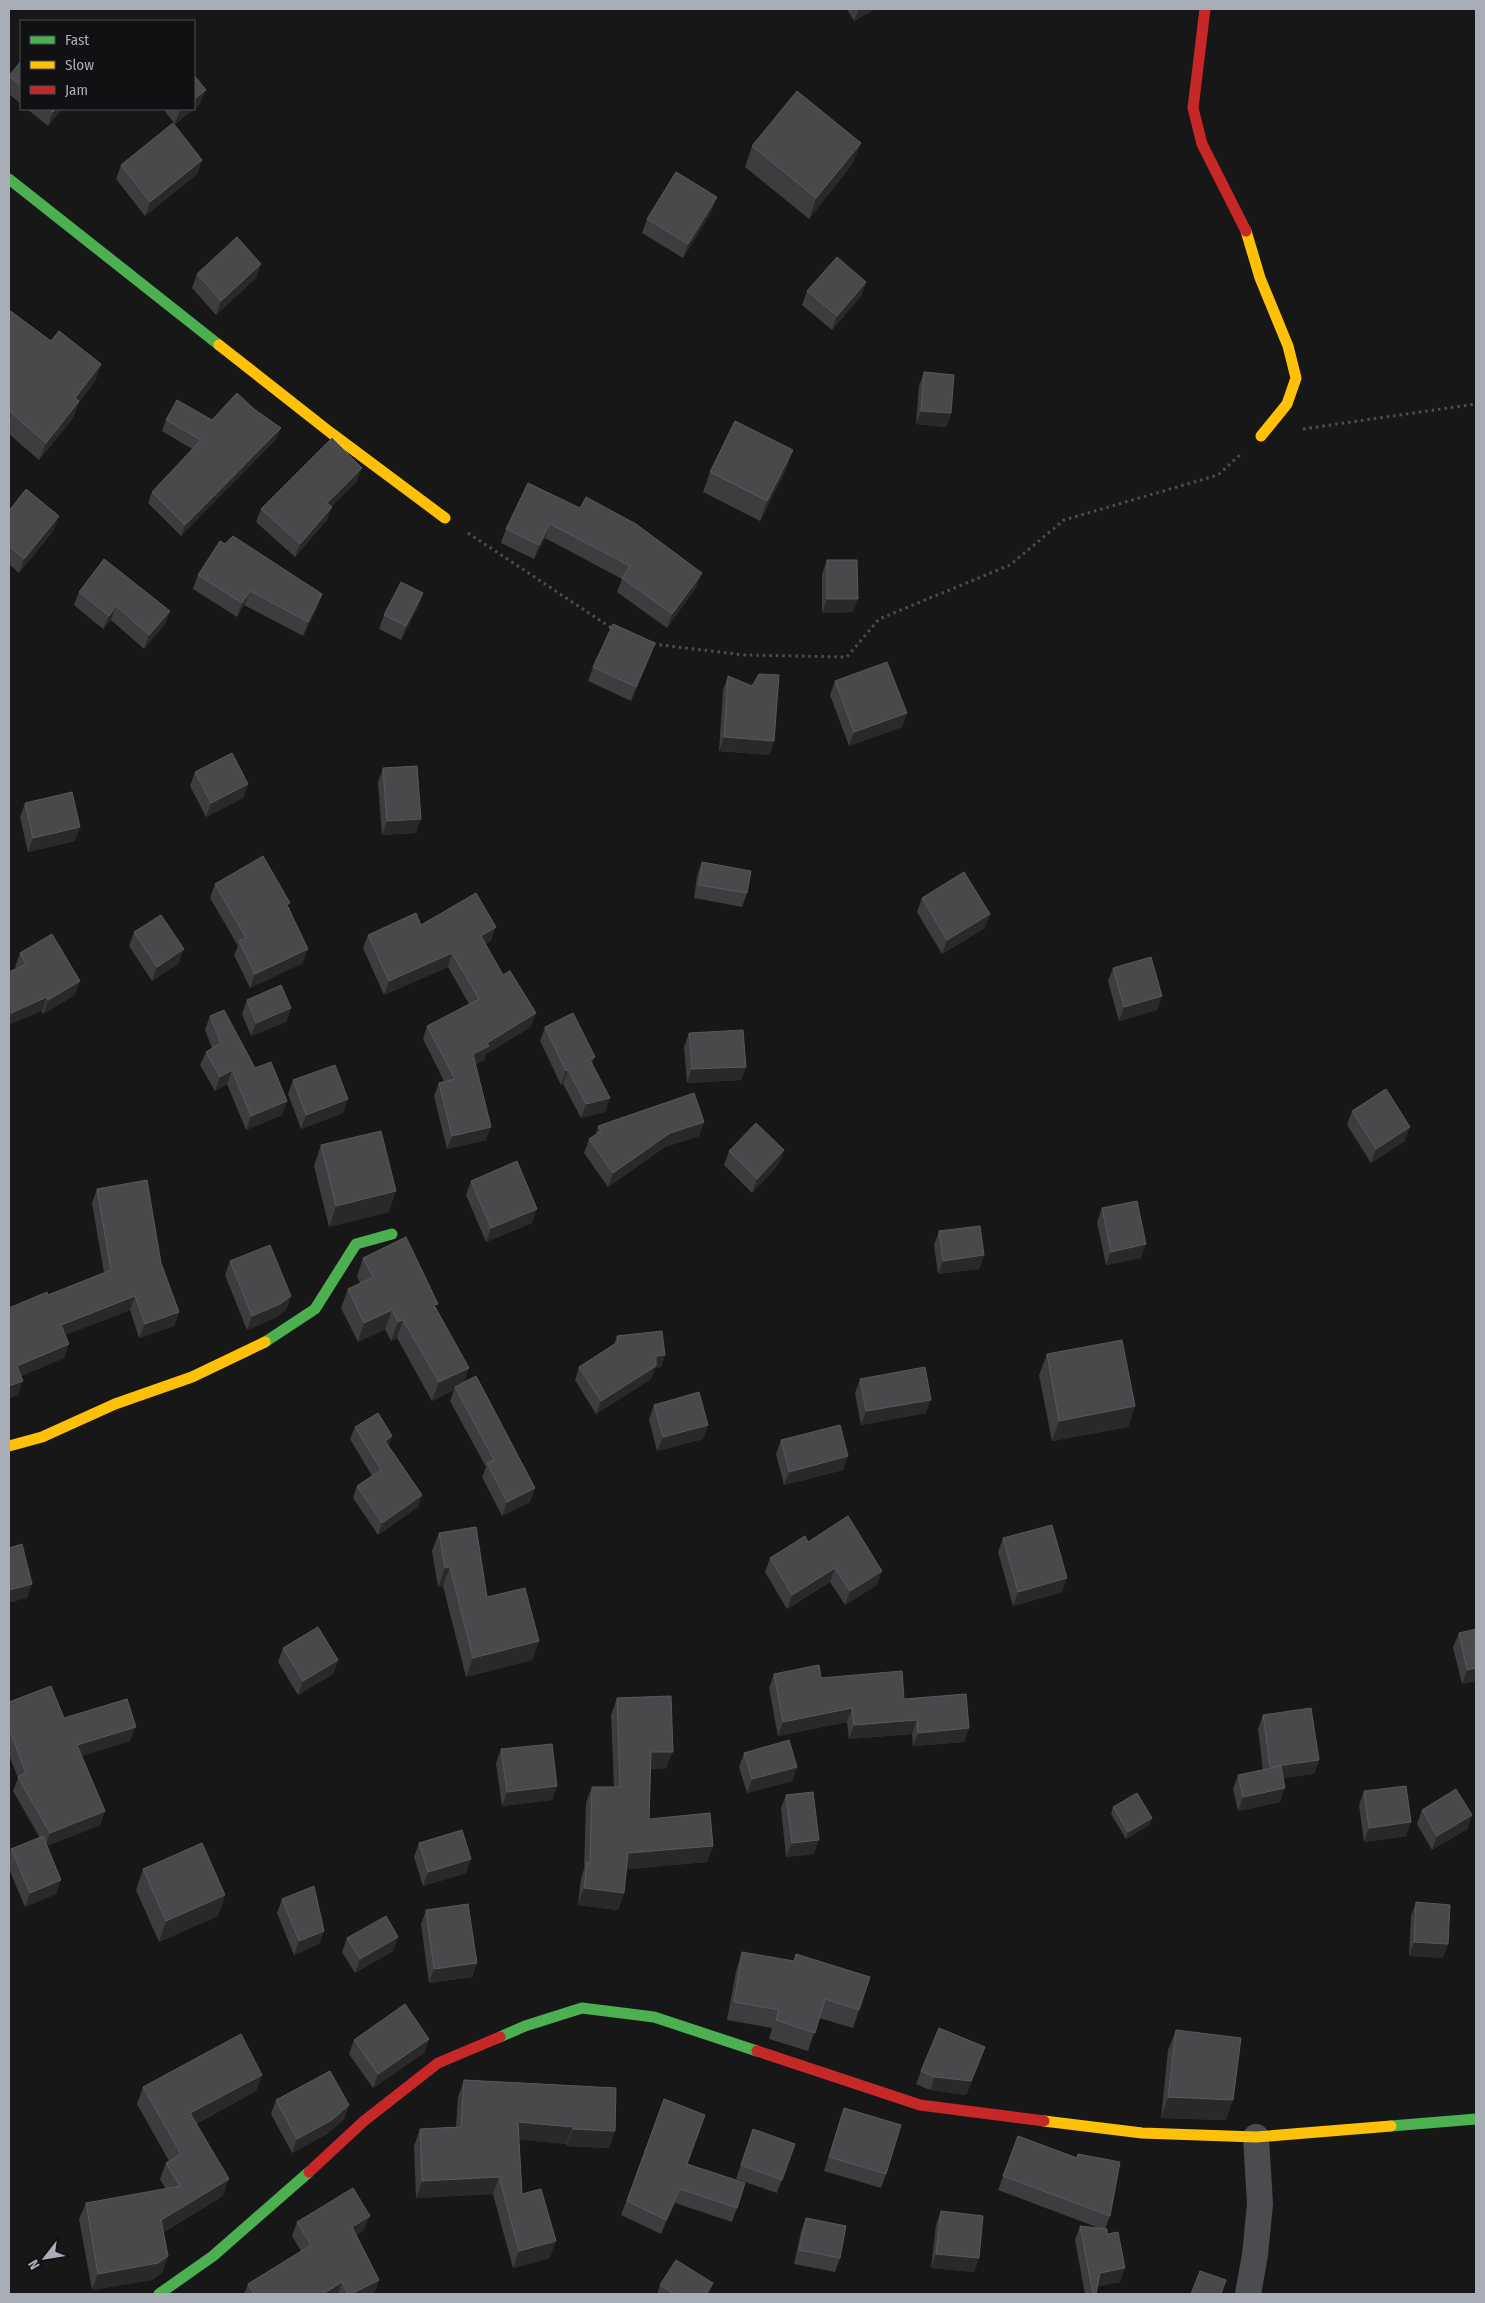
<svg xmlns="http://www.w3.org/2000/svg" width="1485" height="2303" font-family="'Fira Sans Condensed',sans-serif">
  <rect width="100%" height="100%" fill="#171717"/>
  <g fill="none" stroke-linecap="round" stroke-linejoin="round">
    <path stroke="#4d4e52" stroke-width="3" stroke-dasharray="2.5 4" stroke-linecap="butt" d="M1303,429L1476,404
      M468,533L613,629
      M653,644L744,655L847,657L879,619L1010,565L1064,520L1218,475L1242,453"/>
    <path stroke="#4b4c50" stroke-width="26" d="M1248,2294L1255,2255L1260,2204L1256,2137"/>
    <path stroke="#4caf50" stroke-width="11" d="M9,179L219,345
      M265,1342L315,1309L356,1244L392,1234
      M500,2037L525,2026L582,2008L654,2017L757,2051
      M1391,2126L1476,2119
      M159,2294L213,2256L309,2172"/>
    <path stroke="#ffc107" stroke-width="11" d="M1246,231L1260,278L1288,346L1296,378L1287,404L1261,436
      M219,345L331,433L445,518
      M9,1446L42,1437L115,1404L192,1377L265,1342
      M1044,2121L1142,2133L1256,2137L1391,2126"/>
    <path stroke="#c62828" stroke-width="11" d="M1205,9L1193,108L1202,144L1246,231
      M757,2051L920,2105L1044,2121
      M309,2172L364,2121L438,2063L500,2037"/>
  </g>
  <path fill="#3d3d3f" d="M847,9H875L854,21Z
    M21,61V104L9,94V76Z
    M200,104L175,124L163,109H194Z
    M27,109H62L48,126Z
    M752,146L853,163L809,219L745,167Z
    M202,160L197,174L145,216L116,179L121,165Z
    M712,211L683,258L642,233L647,219Z
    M197,274L256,278L216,315L192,288Z
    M866,282L861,296L832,330L802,305L807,291Z
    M9,310L51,341L101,364L95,381L78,404L73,418L39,460L9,434Z
    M924,372L951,413L946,427L916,424L919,386Z
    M166,420H212L276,439L181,536L148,503L152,492L192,449L162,431Z
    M786,470L760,521L703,492L710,472Z
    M357,481L331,507L327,520L295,557L256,522L261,509Z
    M580,508L697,586L667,628L617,592L622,579L545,538L534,559L501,543L506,529Z
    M9,511L54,530L19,573L9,564Z
    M225,544L322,594L317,608L303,636L244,605L237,617L193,589L198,575Z
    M827,560L853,612L822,613V574Z
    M79,592L170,611L165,624L144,649L111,620L103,629L74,605Z
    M423,593L418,607L401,640L379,629L384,615Z
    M655,643L650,657L631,701L588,681L593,667Z
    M728,676L752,686L774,741L769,755L719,751L723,690Z
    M835,681L907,713L902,727L849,746L830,695Z
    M383,768L416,833L382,835L378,782Z
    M195,772L248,784L243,798L206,817L190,786Z
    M25,803L75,841L28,852L20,817Z
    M702,862L747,893L742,907L694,898L697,876Z
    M215,884L289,907L303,963L250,988L234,955L238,946L210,898Z
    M922,898L985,928L942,954L917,912Z
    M421,925L491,941L485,944L531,1027L486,1054L484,1060L476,1064L486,1140L447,1149L434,1096L439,1083L444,1081L423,1039L427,1026L469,1004L448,967L384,995L363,948L368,935Z
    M134,932L179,963L152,981L129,946Z
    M20,953L75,995L43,1014L15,967Z
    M1113,968L1162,996L1157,1010L1119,1021L1108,981Z
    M247,1000L291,1008L286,1022L251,1036L242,1014Z
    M210,1016L255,1068L287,1101L282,1115L246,1130L227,1084L215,1091L200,1065L206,1052L212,1048L205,1030Z
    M545,1027L595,1057L592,1064L605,1112L581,1118L563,1084L561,1085L540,1041Z
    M689,1033L746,1067L741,1080L687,1083L684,1047Z
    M293,1080L343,1113L301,1129L288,1094Z
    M1352,1111L1405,1141L1371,1163L1347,1125Z
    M704,1122L699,1136L665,1147L608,1187L584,1153L589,1139L596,1134L598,1126Z
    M321,1145L389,1212L329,1227L314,1166Z
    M729,1151L779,1164L752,1193L724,1165Z
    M471,1181L532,1223L486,1242L466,1195Z
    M97,1189L161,1263L179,1312L174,1326L139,1338L130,1310L65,1335L64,1358L21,1376L18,1395L9,1398V1308L48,1295L104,1273L92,1203Z
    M1102,1208L1141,1258L1106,1265L1097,1222Z
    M939,1231L984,1255L979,1269L938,1274L934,1245Z
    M363,1258L436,1308L464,1382L535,1488L530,1502L502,1516L482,1477L486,1467L450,1401L454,1390L432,1401L397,1338L391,1341L385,1329L358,1342L341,1308L348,1289L360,1283L357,1276Z
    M230,1261L291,1296L286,1310L275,1318L247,1330L225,1275Z
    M617,1336L665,1355L661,1367L655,1368L651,1379L596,1414L575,1380L579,1367L614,1344Z
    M1047,1354L1135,1406L1128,1427L1052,1441L1039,1375Z
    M860,1379L926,1413L861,1425L855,1393Z
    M654,1405L708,1425L703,1439L657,1451L649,1419Z
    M355,1427L389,1446L422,1495L418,1507L378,1535L353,1498L357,1486L372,1476L350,1439Z
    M781,1440L843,1470L784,1485L776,1454Z
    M439,1533L487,1597L539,1641L532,1660L466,1677L443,1586L438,1587L432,1551Z
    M1003,1538L1062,1592L1013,1606L998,1552Z
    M808,1542L877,1585L845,1605L830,1582L787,1609L765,1572L770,1558Z
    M1459,1633L1476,1681L1462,1684L1453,1647Z
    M283,1648L338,1660L333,1674L298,1695L278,1662Z
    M774,1674L821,1678L904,1699L969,1728L964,1742L913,1746L912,1734L849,1739L847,1722L778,1736L769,1688Z
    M617,1698L666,1768L651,1769L649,1819L713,1846L707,1862L626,1869L624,1893L618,1910L578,1905L581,1878L584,1869L586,1803L592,1787H614L611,1715Z
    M9,1702L64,1718L130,1741L81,1756L105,1811L100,1825L47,1846L56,1894L25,1907L9,1869V1856L11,1849L40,1838L13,1791L18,1778L9,1755Z
    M1263,1715L1319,1760L1314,1774L1283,1778L1280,1802L1238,1811L1233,1789L1238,1775L1263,1770L1258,1729Z
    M501,1749L557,1786L552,1800L502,1806L496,1763Z
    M744,1753L797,1767L792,1781L747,1793L739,1767Z
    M1364,1791L1406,1836L1364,1842L1359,1805Z
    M786,1795L814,1854L786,1857L781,1808Z
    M1113,1807L1152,1818L1149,1825L1126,1839L1111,1814Z
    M1422,1810L1472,1815L1467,1829L1432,1850L1417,1824Z
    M419,1843L466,1873L423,1886L414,1857Z
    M143,1869L225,1895L218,1916L159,1942L136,1890Z
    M282,1899L324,1931L319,1944L294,1955L277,1913Z
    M1416,1902L1443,1958L1409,1956L1411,1916Z
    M426,1910L477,1963L472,1977L429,1983L421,1924Z
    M398,1937L393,1951L355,1973L342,1952L347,1938Z
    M742,1952L859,2010L853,2028L819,2018L808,2051L769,2039L772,2028L727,2020L736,1971Z
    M1176,2030L1226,2120L1161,2118L1168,2050Z
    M429,2039L424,2053L373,2088L349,2054L354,2040Z
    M980,2061L966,2095L930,2090L916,2084L921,2071Z
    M262,2075L256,2091L196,2124L223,2196L164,2232L168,2256L162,2273L152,2280L92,2290L79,2219L86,2203L166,2189L160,2179L166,2163L169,2161L137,2104L143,2087Z
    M464,2080L616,2088L609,2148L566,2146V2144L519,2139L522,2194L550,2258L513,2268L493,2194L416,2198L414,2146L420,2129L456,2127L458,2097Z
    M664,2099L687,2164L737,2208L732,2222L675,2203L661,2234L621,2215Z
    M276,2100L349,2105L344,2119L327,2134L292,2153L271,2114Z
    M844,2108L886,2174L881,2188L824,2171Z
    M753,2129L795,2144L777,2193L736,2179Z
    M1018,2136L1077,2158L1078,2154L1110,2216L1105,2229L1120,2282L1097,2286L1096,2294H1085L1075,2240L1080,2226L1099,2228L998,2190Z
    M941,2211L979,2258L974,2272L931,2268L936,2225Z
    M806,2218L840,2258L835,2272L794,2264L801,2232Z
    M297,2222L364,2230L356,2235L379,2280L374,2294H244L248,2284L301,2251L292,2236Z
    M713,2283L709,2294H657L660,2285Z"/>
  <path fill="#29292a" d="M859,9H875L854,21Z
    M206,90L200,104L175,124L180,110L182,109H194V99Z
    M55,109H62L48,126L53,112Z
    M861,143L853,163L809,219L816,198Z
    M202,160L197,174L145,216L150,202Z
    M717,197L712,211L683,258L688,244Z
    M261,264L256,278L216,315L221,301Z
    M866,282L861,296L832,330L837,316Z
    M101,364L95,381L78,404L73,418L39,460L46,443L75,398Z
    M921,411L951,413L946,427L916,424Z
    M281,428L276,439L181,536L185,525Z
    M793,450L786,470L760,521L767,501Z
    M362,468L357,481L322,516L327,503Z
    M332,507L327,520L295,557L300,544Z
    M59,516L54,530L19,573L24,559Z
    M550,524L545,538L534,559L539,545Z
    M702,573L697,586L667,628L672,614Z
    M250,591L244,605L237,617L242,603Z
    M423,593L418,607L401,640L406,626Z
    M322,594L317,608L303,636L308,622Z
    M827,599H858L853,612L822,613Z
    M116,606L111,620L103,629L109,616Z
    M170,611L165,624L144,649L149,635Z
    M655,643L650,657L631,701L636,687Z
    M907,713L902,727L849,746L854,732Z
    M724,737L774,741L769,755L719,751Z
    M248,784L243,798L206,817L211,803Z
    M421,819L416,833L382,835L387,821Z
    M80,827L75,841L28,852L33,838Z
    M990,914L985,928L942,954L947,940Z
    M496,927L491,941L476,950L481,936Z
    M184,949L179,963L152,981L157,967Z
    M308,949L303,963L250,988L255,974Z
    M452,953L448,967L384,995L389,981Z
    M80,981L75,995L43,1014L48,1000Z
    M1162,996L1157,1010L1119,1021L1124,1007Z
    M47,997L42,1011L9,1025V1014Z
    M291,1008L286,1022L251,1036L256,1023Z
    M536,1013L531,1027L486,1054L484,1060L469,1067L473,1054L487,1043Z
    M595,1057L590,1071V1060Z
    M746,1067L741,1080L687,1083L692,1069Z
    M232,1070L227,1084L215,1091L220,1077Z
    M568,1070L563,1084L561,1085L566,1071Z
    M610,1098L605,1112L581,1118L586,1104Z
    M348,1099L343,1113L301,1129L306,1115Z
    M287,1101L282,1115L246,1130L251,1116Z
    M704,1122L699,1136L665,1147L608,1187L613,1173L670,1133Z
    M491,1127L486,1140L447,1149L452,1136Z
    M1410,1127L1405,1141L1371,1163L1376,1149Z
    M784,1150L779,1164L752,1193L757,1179Z
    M396,1191L389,1212L329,1227L336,1206Z
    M537,1209L532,1223L486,1242L491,1228Z
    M1146,1244L1141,1258L1106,1265L1111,1252Z
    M984,1255L979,1269L938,1274L943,1261Z
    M135,1296L130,1310L55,1339L61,1325Z
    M291,1296L286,1310L275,1318L247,1330L252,1316Z
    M392,1310L385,1329L358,1342L364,1323Z
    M179,1312L174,1326L139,1338L145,1324Z
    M403,1320L397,1338L391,1341L398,1322Z
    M69,1344L64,1358L12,1380L17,1366Z
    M665,1355L661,1367L655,1368L651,1379L596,1414L601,1401L656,1356Z
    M469,1368L463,1386L455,1387L454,1390L432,1401L439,1382Z
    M23,1381L18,1395L9,1398V1386Z
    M931,1400L926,1413L861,1425L866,1411Z
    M1135,1406L1128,1427L1052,1441L1059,1421Z
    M708,1425L703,1439L657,1451L663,1437Z
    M392,1436L388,1448L385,1441Z
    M848,1456L843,1470L784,1485L789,1472Z
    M535,1488L530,1502L502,1516L507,1502Z
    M422,1495L418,1507L378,1535L382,1523Z
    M450,1567L443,1586L438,1587L445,1568Z
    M835,1568L830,1582L787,1609L792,1595Z
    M882,1571L877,1585L845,1605L850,1591Z
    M1067,1578L1062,1592L1013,1606L1018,1592Z
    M32,1584L27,1598L9,1603V1590Z
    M539,1641L532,1660L466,1677L473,1658Z
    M338,1660L333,1674L298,1695L303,1681Z
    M1476,1668V1681L1462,1684L1467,1670Z
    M852,1708L847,1722L778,1736L783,1722Z
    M917,1720L912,1734L849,1739L854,1725Z
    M136,1727L130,1741L72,1759L77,1745Z
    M969,1728L964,1742L913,1746L918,1733Z
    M651,1752H673L666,1768L645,1769Z
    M1319,1760L1314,1774L1265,1781L1270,1767Z
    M797,1767L792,1781L747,1793L752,1779Z
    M557,1786L552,1800L502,1806L507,1792Z
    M1285,1788L1280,1802L1238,1811L1243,1797Z
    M105,1811L100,1825L45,1847L50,1833Z
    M1472,1815L1467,1829L1432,1850L1437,1836Z
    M1152,1818L1149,1825L1126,1839L1128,1832Z
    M1411,1822L1406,1836L1364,1842L1369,1828Z
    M819,1840L814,1854L786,1857L792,1843Z
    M713,1846L707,1862L622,1870L628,1853Z
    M471,1859L466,1873L423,1886L428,1872Z
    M61,1880L56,1894L25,1907L30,1893Z
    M584,1888L624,1893L618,1910L578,1905Z
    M225,1895L218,1916L159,1942L166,1921Z
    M324,1931L319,1944L294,1955L299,1941Z
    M398,1937L393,1951L355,1973L360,1959Z
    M1414,1942L1448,1944L1443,1958L1409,1956Z
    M477,1963L472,1977L429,1983L434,1969Z
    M429,2039L424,2053L373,2088L378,2074Z
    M985,2047L966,2095L930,2090L935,2077Z
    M262,2075L256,2091L184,2130L190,2113Z
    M1168,2097L1233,2100L1226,2120L1161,2118Z
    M349,2105L344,2119L327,2134L292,2153L297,2139Z
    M518,2122L573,2127L566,2144L512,2139Z
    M573,2129L615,2131L609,2148L566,2146Z
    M499,2177L493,2194L416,2198L422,2181Z
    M229,2179L223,2196L155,2237L161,2220Z
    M680,2189L675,2203L661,2234L666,2220Z
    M370,2216L364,2230L347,2241L352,2227Z
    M556,2241L550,2258L513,2268L519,2251Z
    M936,2254L979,2258L974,2272L931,2268Z
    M168,2256L162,2273L152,2280L92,2290L98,2274Z
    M1125,2268L1120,2282L1094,2286L1100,2273Z
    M379,2280L374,2294H351Z
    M342,2282L338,2294H323Z
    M713,2283L709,2294H706Z"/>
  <path fill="#49494c" stroke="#58595d" d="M21,61V86L9,76Z
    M194,75L206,90L194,99Z
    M797,91L861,143L816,198L752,146Z
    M49,109H55L53,112Z
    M173,123L202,160L150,202L121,165Z
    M676,172L717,197L688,244L647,219Z
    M237,237L261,264L221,301L197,274Z
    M837,257L866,282L837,316L807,291Z
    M9,310L51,341L59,331L101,364L75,398L79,401L46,443L9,411Z
    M924,372L954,375L951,413L921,411Z
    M237,393L254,409L281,428L185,525L152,492L201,440L166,420L177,400L212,420Z
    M735,421L793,450L767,501L710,472Z
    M332,438L362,468L327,503L332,507L300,544L261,509Z
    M528,483L580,508L586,497L636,524L702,573L672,614L622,578L630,566L550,524L539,545L506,529Z
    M26,489L59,516L24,559L9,546V511Z
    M233,536L322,594L308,622L250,591L242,603L198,575L220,541L225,544Z
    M104,559L170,611L149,635L116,606L109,616L79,592Z
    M827,560H857L858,599H827Z
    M401,582L423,593L406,626L384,615Z
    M613,624L655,643L636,687L593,667Z
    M887,662L907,713L854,732L835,681Z
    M759,674L779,675L774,741L724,737L728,676L752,686Z
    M232,753L248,784L211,803L195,772Z
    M417,766L421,819L387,821L383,768Z
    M72,792L80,827L33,838L25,803Z
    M263,856L290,903L287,905L308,949L255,974L239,941L246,938L215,884Z
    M702,862L751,871L747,893L699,885Z
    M964,872L990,914L947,940L922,898Z
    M476,893L496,927L481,936L503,975L510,971L536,1013L487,1043L489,1046L473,1054L491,1127L452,1136L439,1083L455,1079L427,1026L479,999L452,953L389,981L368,935L416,913L421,925Z
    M161,915L184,949L157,967L134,932Z
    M52,934L80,981L48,1000L47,997L9,1014V972L26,964L20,953Z
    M1151,957L1162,996L1124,1007L1113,968Z
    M281,985L291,1008L256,1023L247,1000Z
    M224,1010L255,1068L271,1062L287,1101L251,1116L232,1070L220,1077L206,1052L221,1043L210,1016Z
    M573,1013L595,1057L590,1060L610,1098L586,1104L568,1070L566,1071L545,1027Z
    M743,1030L746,1067L692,1069L689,1033Z
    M335,1065L348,1099L306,1115L293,1080Z
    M1386,1089L1410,1127L1376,1149L1352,1111Z
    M694,1093L704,1122L670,1133L613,1173L589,1139L601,1131L598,1126Z
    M756,1123L784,1150L757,1179L729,1151Z
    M381,1131L396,1191L336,1206L321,1145Z
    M517,1161L537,1209L491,1228L471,1181Z
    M147,1180L161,1263L179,1312L145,1324L135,1296L61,1325L69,1344L17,1366L23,1381L9,1386V1315H10L9,1308L47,1292L48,1295L111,1270L97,1189Z
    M1137,1201L1146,1244L1111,1252L1102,1208Z
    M980,1226L984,1255L943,1261L939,1231Z
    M406,1237L438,1304L434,1305L469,1368L439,1382L403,1320L398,1322L392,1310L364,1323L348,1289L373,1277L363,1258Z
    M270,1245L291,1296L280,1304L252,1316L230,1261Z
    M662,1331L665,1355L656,1356V1366L601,1401L579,1367L618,1342L617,1336Z
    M1122,1340L1135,1406L1059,1421L1047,1354Z
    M925,1367L931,1400L866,1411L860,1379Z
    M476,1376L535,1488L507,1502L487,1463L494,1460L455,1387Z
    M699,1392L708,1425L663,1437L654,1405Z
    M378,1413L392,1436L385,1441L422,1495L382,1523L357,1486L381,1470L355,1427Z
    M840,1425L848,1456L789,1472L781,1440Z
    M848,1516L882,1571L850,1591L835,1568L792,1595L770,1558L805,1536L808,1542Z
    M1052,1525L1067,1578L1018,1592L1003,1538Z
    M476,1527L487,1597L525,1588L539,1641L473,1658L450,1567L445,1568L439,1533Z
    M22,1544L32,1584L9,1590V1548Z
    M318,1627L338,1660L303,1681L283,1648Z
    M1476,1629V1668L1467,1670L1459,1633Z
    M819,1665L821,1678L902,1671L904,1699L966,1694L969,1728L918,1733L917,1720L854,1725L852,1708L783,1722L774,1674Z
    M51,1686L64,1718L127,1699L136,1727L77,1745L105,1811L50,1833L18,1777L26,1773L9,1728V1702Z
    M671,1696L673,1752H651L649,1819L710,1813L713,1846L628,1853L624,1893L584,1888L587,1862H590L592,1787H620L617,1698Z
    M1311,1708L1319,1760L1270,1767L1263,1715Z
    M789,1740L797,1767L752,1779L744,1753Z
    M552,1744L557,1786L507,1792L501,1749Z
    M1281,1766L1285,1788L1243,1797L1238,1775Z
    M1406,1786L1411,1822L1369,1828L1364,1791Z
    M1456,1789L1472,1815L1437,1836L1422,1810Z
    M813,1792L819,1840L792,1843L786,1795Z
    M1137,1793L1152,1818L1128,1832L1113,1807Z
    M462,1830L471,1859L428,1872L419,1843Z
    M43,1836L61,1880L30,1893L11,1849Z
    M202,1843L225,1895L166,1921L143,1869Z
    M314,1886L324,1931L299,1941L282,1899Z
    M1416,1902L1450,1905L1448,1944L1414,1942Z
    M468,1904L477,1963L434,1969L426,1910Z
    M386,1916L398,1937L360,1959L347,1938Z
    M742,1952L794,1961L796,1954L870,1977L859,2010L825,1999L815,2033L776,2020L779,2010L734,2002Z
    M405,2004L429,2039L378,2074L354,2040Z
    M939,2028L985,2047L971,2081L935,2077L921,2071Z
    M1176,2030L1241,2038L1233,2100L1168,2097Z
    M241,2034L262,2075L190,2113L229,2179L161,2220L168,2256L158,2263L98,2274L86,2203L180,2186L166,2163L181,2154L143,2087Z
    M330,2071L349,2105L332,2120L297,2139L276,2100Z
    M464,2080L616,2088L615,2131L573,2129V2127L518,2122L522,2194L541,2189L556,2241L519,2251L499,2177L422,2181L420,2129L461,2127Z
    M664,2099L705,2115L687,2164L745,2183L737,2208L680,2189L666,2220L627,2201Z
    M844,2108L901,2125L886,2174L829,2157Z
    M753,2129L795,2144L782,2180L741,2165Z
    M1018,2136L1077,2158L1078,2154L1120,2162L1110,2216L1003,2176Z
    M353,2188L370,2216L352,2227L379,2280L351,2294H348L342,2282L323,2294H254L248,2284L311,2245L297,2222Z
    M941,2211L983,2216L979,2258L936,2254Z
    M806,2218L846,2226L840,2258L799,2250Z
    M1080,2226L1107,2229V2234L1118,2232L1125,2268L1100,2273L1096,2294H1093Z
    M676,2260L713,2283L706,2294H674L660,2285Z
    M1200,2271L1226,2280L1221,2294H1191Z"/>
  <rect width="1485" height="2303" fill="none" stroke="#a8adb8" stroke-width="20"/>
  <rect x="20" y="20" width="175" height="90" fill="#111113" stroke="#4d4f55"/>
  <rect x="30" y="36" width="25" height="8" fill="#4caf50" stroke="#4d4f55"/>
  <text x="65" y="45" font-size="15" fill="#a8adb8">Fast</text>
  <rect x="30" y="61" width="25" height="8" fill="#ffc107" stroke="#4d4f55"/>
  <text x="65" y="70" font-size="15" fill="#a8adb8">Slow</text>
  <rect x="30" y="86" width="25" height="8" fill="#c62828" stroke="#4d4f55"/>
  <text x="65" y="95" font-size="15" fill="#a8adb8">Jam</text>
  <g transform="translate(45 2258) rotate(239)" stroke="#111113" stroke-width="4" paint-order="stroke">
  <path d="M0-4L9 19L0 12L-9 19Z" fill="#a8adb8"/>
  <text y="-8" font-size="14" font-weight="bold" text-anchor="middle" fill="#a8adb8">N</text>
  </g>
</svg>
